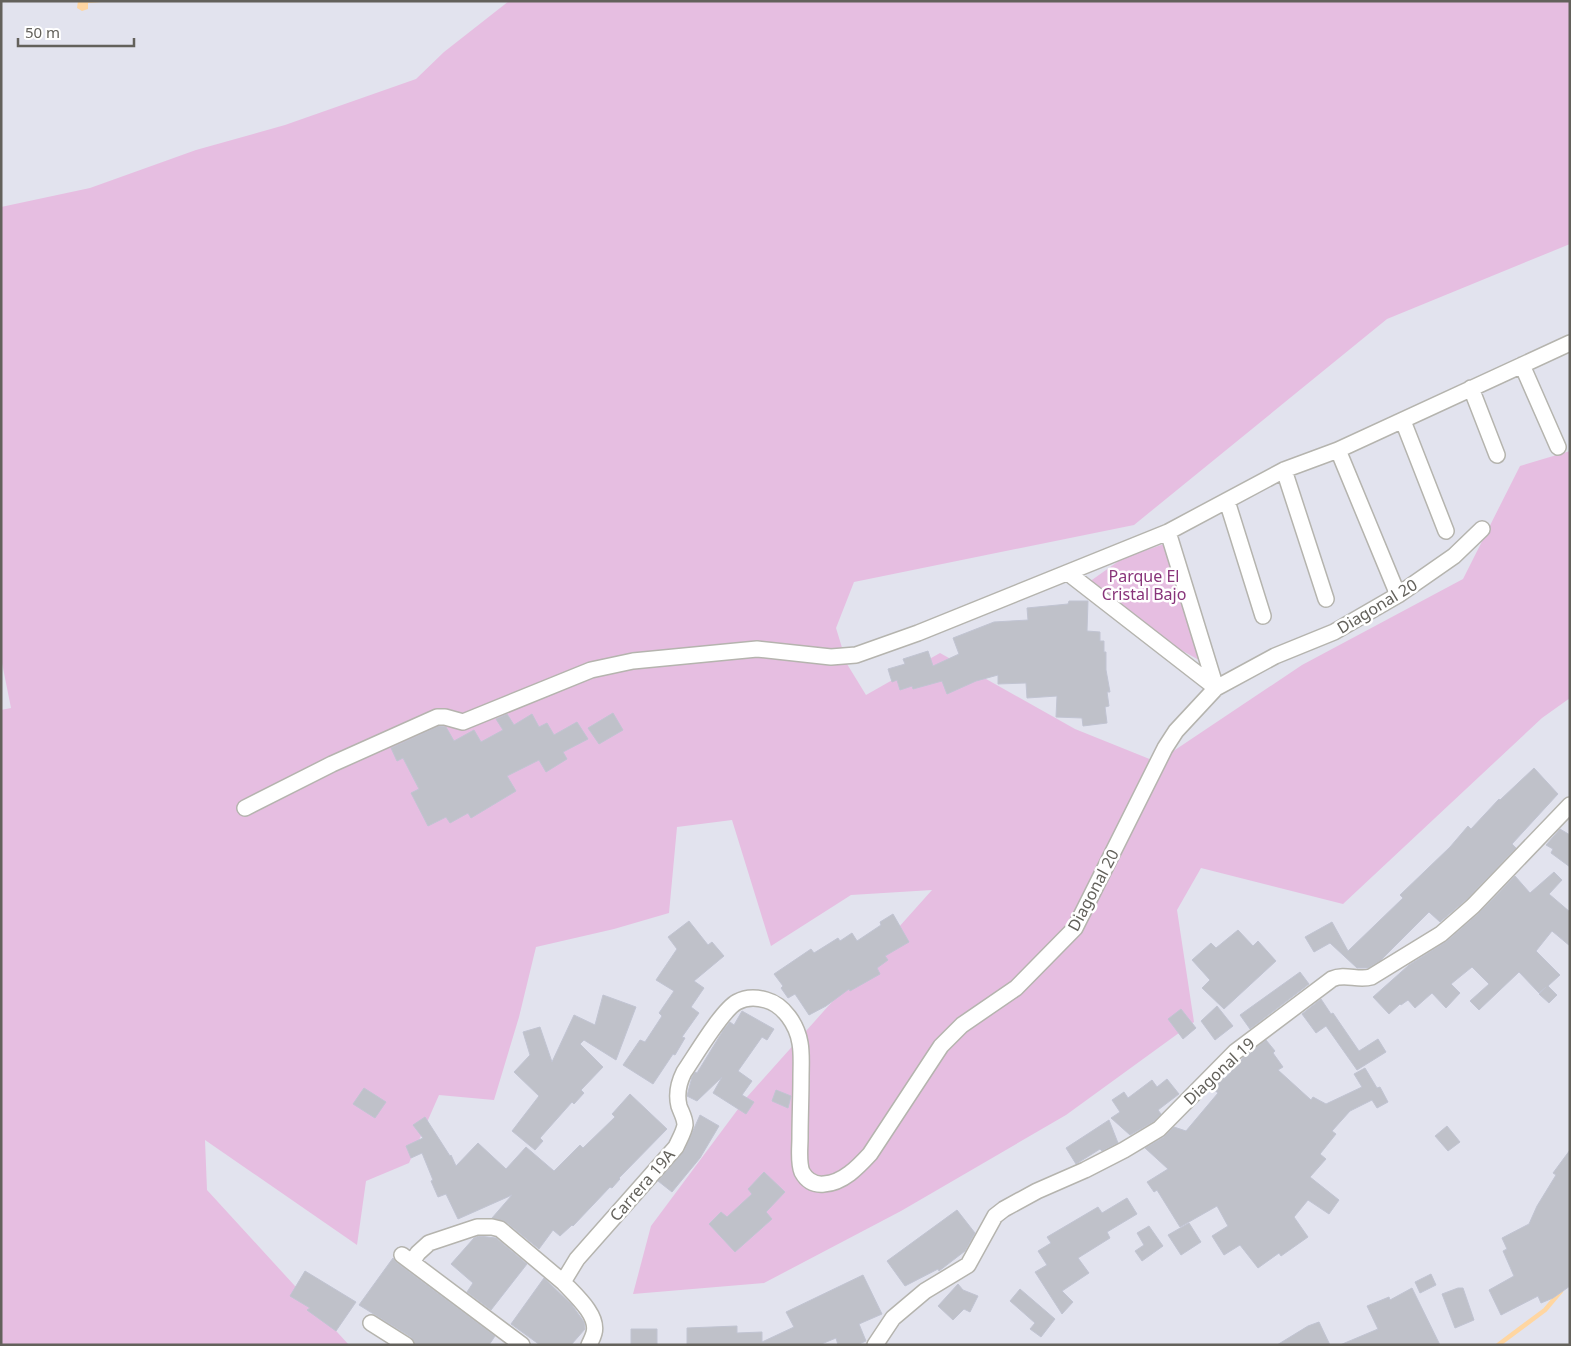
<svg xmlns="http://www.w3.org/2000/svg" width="1571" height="1346" font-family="'Noto Sans',sans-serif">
  <rect width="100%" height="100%" fill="#e2e3ee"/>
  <path fill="#e6bee1" d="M509,1H1570V244L1387,319L1134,525L854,582L836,628L847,664L866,695L940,653L1075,729L1157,762L1302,665L1463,579L1520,466L1570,451V698L1542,718L1343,904L1201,868L1177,910L1194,1022L1066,1115L901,1211L764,1283L633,1294L651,1226L747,1097L932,890L851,895L771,946L732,820L677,827L669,913L614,929L536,947L519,1017L494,1100L439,1095L409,1163L366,1181L357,1245L205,1140L207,1190L349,1345H1V710L11,708L1,658V207L90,188L196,150L285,125L416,79L444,52Z
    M1167,543L1199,660L1154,635L1089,582L1123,558Z"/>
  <path fill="#ffd6a1" d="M78,1H115L88,3V9L82,11L77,8Z"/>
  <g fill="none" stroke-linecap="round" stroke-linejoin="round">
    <path stroke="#ffd6a1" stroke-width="4.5" d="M1498,1345L1545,1310L1561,1291"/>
  </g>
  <path fill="#bfc1c9" stroke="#c1c4d2" d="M1069,601H1088L1087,631L1100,632V641H1104V652H1106V670L1110,692H1107L1109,706L1105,707L1107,723L1083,726L1082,718L1056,717L1057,696L1027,698L1026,683L998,684V675L976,681L947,694L942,681L913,689L912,686L900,690L897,680L892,682L888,669L905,664L903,659L928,651L933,666L959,654L953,638L994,622L1028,620L1027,608L1068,604Z
    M613,713L623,730L599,744L588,728Z
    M507,714L514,725L532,714L539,727L547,723L554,735L577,722L588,739L563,752L567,759L546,772L539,760L507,776L516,791L471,818L468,813L450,823L446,817L428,826L411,793L419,789L403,758L397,761L391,748L439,726L446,727L454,741L474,730L481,742L503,730L496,719Z
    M1534,768L1558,794L1512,844L1516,848L1467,899L1440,922L1429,912L1380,961L1368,968H1357L1330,943L1314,952L1305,937L1332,922L1348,951L1403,898L1400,895L1450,847L1468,826L1471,829L1499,799L1500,800Z
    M1560,829L1570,835V867L1551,853L1553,849L1546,845Z
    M1554,872L1562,880L1549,894L1570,912V946L1552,931L1536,951L1560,975L1548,986L1557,995L1549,1003L1539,994L1546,987L1539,993L1519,972L1479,1010L1470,1001L1489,984L1472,967L1451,984L1460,993L1446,1008L1432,993L1415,1008L1408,1000L1401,1005L1400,1004L1389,1014L1373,997L1409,965L1447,941L1480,912L1515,876L1530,893Z
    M893,914L909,942L885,956L888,960L877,968L880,974L850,991L849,989L826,1006L809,1015L795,994L788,998L781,988L783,986L774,974L811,949L814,953L838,938L840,941L852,933L857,941L881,925L880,922Z
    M689,921L708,945L712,942L724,956L694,981L704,988L691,1007L699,1013L682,1037L685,1038L675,1055L673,1054L653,1084L623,1065L640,1040L645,1042L662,1016L659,1013L674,991L656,980L677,949L668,937Z
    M1238,930L1253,946L1258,941L1276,961L1224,1009L1202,988L1210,980L1192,960L1211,943L1216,948Z
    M1300,972L1309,984L1250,1029L1240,1015Z
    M603,995L636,1007L616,1060L584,1040L580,1044L603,1067L581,1090L584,1093L574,1104L572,1102L540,1138L543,1141L535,1150L512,1131L539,1096L514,1072L530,1055L523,1032L540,1027L552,1062L574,1015L595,1025Z
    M1321,999L1331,1014L1333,1013L1359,1051L1378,1039L1386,1052L1357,1070L1326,1026L1316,1033L1302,1014Z
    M1217,1006L1233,1026L1215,1040L1201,1021Z
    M1181,1009L1196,1028L1183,1039L1168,1019Z
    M742,1011L774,1029L767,1040L762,1037L738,1071L752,1081L742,1095L754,1102L746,1114L713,1093L722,1077L697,1101L687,1096L692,1077L695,1072L697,1073L724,1029L730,1022L734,1025Z
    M1266,1040L1275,1051L1273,1053L1283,1067L1278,1070L1311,1100L1313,1097L1326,1104L1362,1087L1354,1074L1365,1068L1377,1088L1380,1087L1388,1102L1377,1108L1372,1100L1350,1111L1332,1131L1336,1134L1320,1154L1326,1159L1310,1177L1339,1200L1329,1214L1308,1200L1294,1217L1308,1237L1281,1256L1279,1253L1258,1268L1240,1245L1224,1255L1212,1236L1228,1226L1217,1206L1180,1227L1157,1190L1154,1192L1147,1182L1168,1169L1145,1148L1164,1137L1174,1127L1186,1131L1218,1093L1213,1089L1216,1085L1223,1078L1224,1079L1244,1057Z
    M1167,1079L1179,1094L1158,1110L1161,1114L1153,1122L1130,1135L1111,1118L1120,1112L1112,1100L1124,1092L1128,1098L1152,1080L1157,1087Z
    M364,1088L386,1102L375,1118L353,1104Z
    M776,1090L791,1096L788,1108L772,1101Z
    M630,1094L667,1129L619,1178L620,1179L612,1188L610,1187L573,1226L572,1225L560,1236L553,1230L539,1249L506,1222L492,1218L512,1195L458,1219L446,1194L438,1197L431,1181L433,1180L422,1153L411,1158L406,1146L423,1138L413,1125L425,1117L450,1156L451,1155L456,1166L478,1143L506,1169L526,1147L554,1171L580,1145L583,1148L615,1117L612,1114Z
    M700,1115L719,1126L700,1158L672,1192L658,1181L684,1151Z
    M1109,1120L1118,1143L1102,1151L1100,1149L1076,1164L1066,1148Z
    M1447,1126L1460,1142L1448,1151L1435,1136Z
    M1570,1150V1286L1553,1298L1541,1303L1538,1296L1501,1315L1489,1290L1514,1276L1503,1251L1507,1249L1502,1238L1529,1224L1537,1206L1556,1175L1553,1173Z
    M764,1172L785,1192L766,1212L772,1219L735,1252L709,1224L721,1212L727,1217L752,1194L748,1189Z
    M1127,1198L1137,1214L1107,1232L1110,1238L1078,1258L1089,1273L1062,1291L1073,1302L1062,1314L1035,1272L1047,1265L1038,1251L1051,1243L1047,1237L1098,1207L1102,1213Z
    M957,1210L975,1233L965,1251L939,1271L938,1269L905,1286L887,1261Z
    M1189,1223L1201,1242L1181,1255L1168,1235Z
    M1149,1226L1163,1246L1142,1261L1135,1251L1144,1245L1137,1233Z
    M479,1236L496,1238L527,1264L491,1310L467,1292L473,1283L451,1264L474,1238Z
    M393,1258L396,1262L495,1336L489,1345H415L411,1337L359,1305Z
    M305,1271L356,1302L336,1331L307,1310L310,1308L290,1296Z
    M1431,1274L1436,1285L1420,1293L1415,1282Z
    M863,1275L882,1314L859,1324L866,1341L857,1345H838L836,1338L819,1345H687V1328L737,1326V1333L762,1332V1342L794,1327L786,1312Z
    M544,1278L572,1305L584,1322L585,1329L571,1345H540L511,1324Z
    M958,1284L963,1290L978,1296L970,1312L964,1309L953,1320L938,1306Z
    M1412,1288L1440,1345H1340L1378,1329L1367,1306L1389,1297L1390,1300Z
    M1458,1288H1463L1474,1320L1455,1328L1442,1294Z
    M1020,1289L1055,1319L1041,1337L1030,1329L1035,1323L1010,1301Z
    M1319,1322L1330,1345H1277L1308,1326Z
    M631,1329H657V1345H631Z"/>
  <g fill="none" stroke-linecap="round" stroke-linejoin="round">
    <g stroke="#b5b4ae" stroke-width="18">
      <path id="minor" d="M1522,365L1558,447
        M1471,388L1497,455
        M1403,421L1446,531
        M1338,450L1398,595
        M1284,470L1326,599
        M1227,501L1263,616
        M1168,532L1216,688
        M1068,573L1216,688
        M245,808L332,764L437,717H445L463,722L591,670L633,661L757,649L831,657L856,655L918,633L1168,532L1284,470L1338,450L1570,343
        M402,1255L522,1345
        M412,1262L418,1253L429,1243L477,1227H492L500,1229L563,1282
        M371,1323L406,1345
        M589,1345C591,1341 593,1337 594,1333C599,1315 574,1294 563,1282L577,1259L676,1147C679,1140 684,1132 685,1125C685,1118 681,1112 679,1106C676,1094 679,1082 684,1072C695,1056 722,1010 737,1002C746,997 756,997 766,1000C784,1005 797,1025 800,1043C802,1054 801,1066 801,1077C801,1097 800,1118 800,1138C800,1148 798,1162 802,1172C807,1181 814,1185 824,1184C843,1183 858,1167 870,1154L941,1046L962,1025L1016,988L1075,928L1165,748L1176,731L1216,688L1275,656L1334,632L1398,595L1454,556L1482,529
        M875,1345L893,1318L925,1291L968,1265L995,1216L1004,1209L1037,1191L1085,1170L1124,1150L1159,1129L1235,1052L1332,979C1345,973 1358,981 1371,977L1441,934L1473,906L1570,805"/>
    </g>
    <use href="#minor" stroke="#fff" stroke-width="15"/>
  </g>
  <g text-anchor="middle" stroke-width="5" stroke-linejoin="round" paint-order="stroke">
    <g font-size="16" fill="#88357a" stroke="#fff">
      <text x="1144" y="582">Parque El<tspan x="1144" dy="18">Cristal Bajo</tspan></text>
    </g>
    <g font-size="16" fill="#63615b" stroke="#fff">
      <text transform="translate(1377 606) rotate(-31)" y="6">Diagonal 20</text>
      <text transform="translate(1093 890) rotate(-62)" y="6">Diagonal 20</text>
      <text transform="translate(1219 1071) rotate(-43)" y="6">Diagonal 19</text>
      <text transform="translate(642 1185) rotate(-49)" y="6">Carrera 19A</text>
    </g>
  </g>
  <rect width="1571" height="1346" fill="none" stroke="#63615b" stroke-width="5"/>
  <path d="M18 38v8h116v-8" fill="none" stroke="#63615b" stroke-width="2.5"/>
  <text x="25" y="38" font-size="15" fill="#63615b" stroke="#ffffff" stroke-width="4" paint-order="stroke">50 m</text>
</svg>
